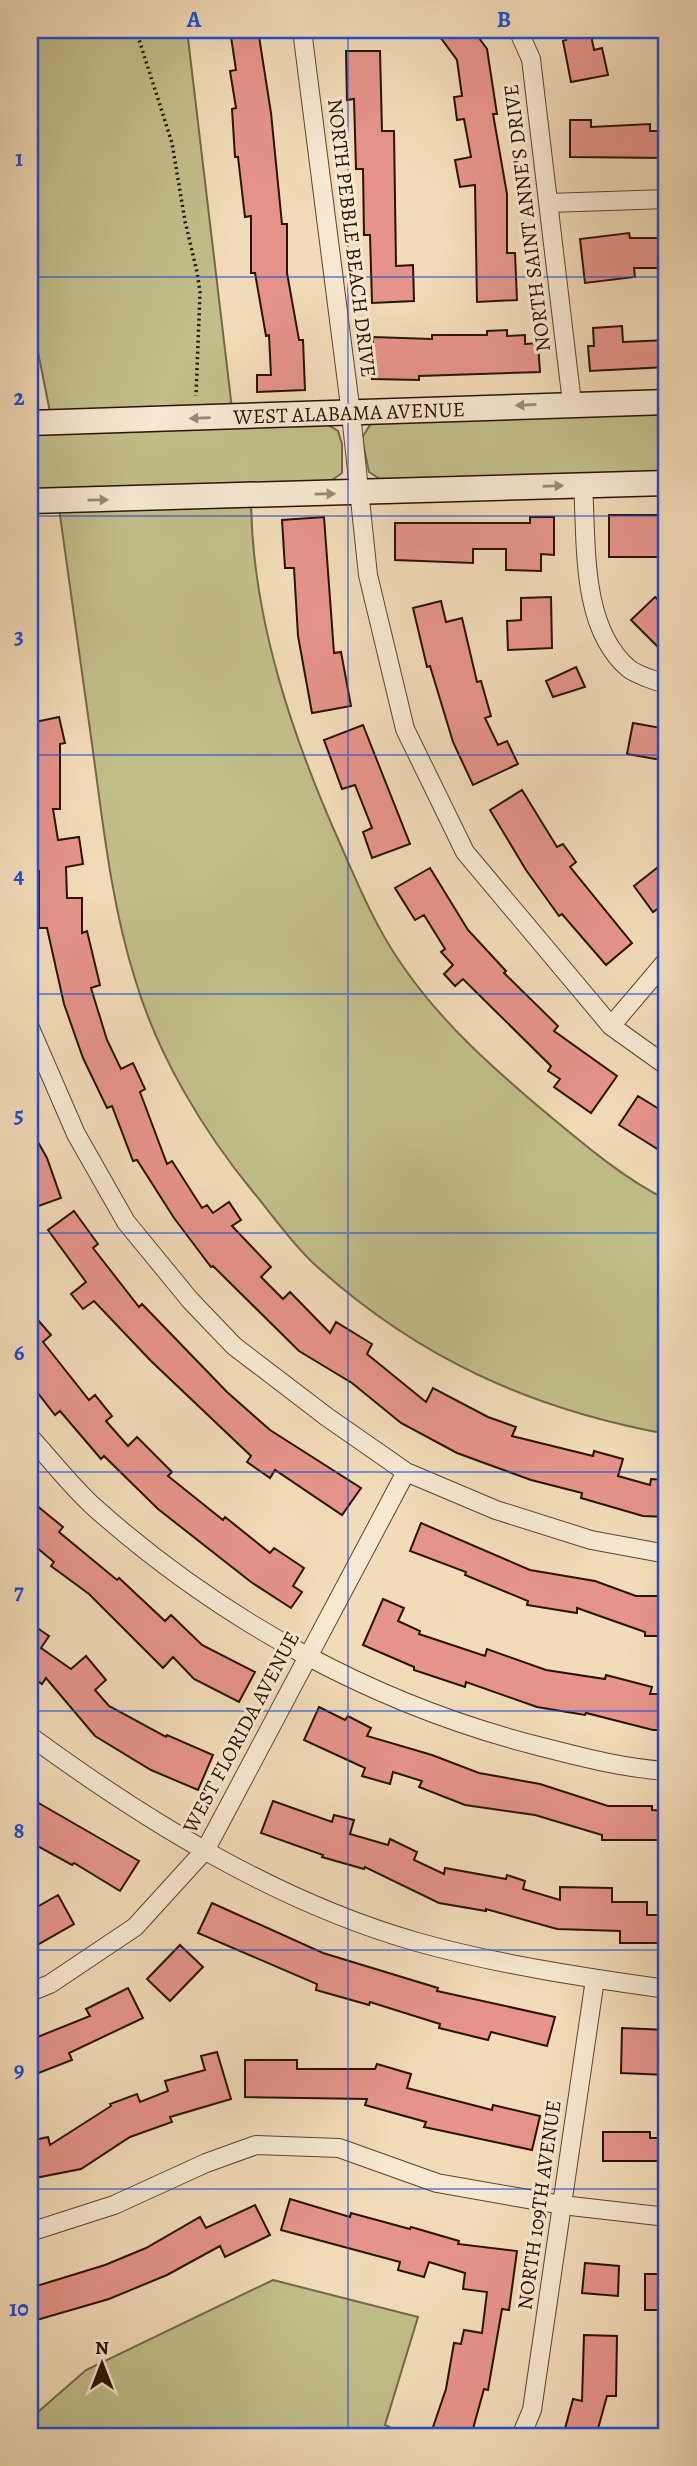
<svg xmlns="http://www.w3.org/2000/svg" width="697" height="2466" font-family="Alegreya,serif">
  <rect width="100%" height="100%" fill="#f2dbb8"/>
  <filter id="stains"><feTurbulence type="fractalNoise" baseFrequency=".00286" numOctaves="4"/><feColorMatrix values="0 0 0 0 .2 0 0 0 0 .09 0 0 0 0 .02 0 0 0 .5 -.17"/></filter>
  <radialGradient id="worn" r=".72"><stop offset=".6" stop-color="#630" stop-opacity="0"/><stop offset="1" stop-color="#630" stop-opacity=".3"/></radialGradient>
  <path fill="#c1be8a" stroke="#756847" stroke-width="2" d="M30,30H187L233,417L52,422L30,312Z
    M667,414V472L380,479L369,472L362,438L371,423Z
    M325,423L338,431L342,444V473L329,482L30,489V431Z
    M251,496C251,617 293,739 342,848C359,887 376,927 400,962C441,1023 495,1070 551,1117C587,1147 625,1179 667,1200V1434C531,1409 417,1358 313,1263C291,1242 273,1216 254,1193C203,1131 158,1056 135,979C111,903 103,823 92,744C81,663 70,582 58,501Z
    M273,2280L418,2317L385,2425L408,2436H30V2419L86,2370Z"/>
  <path fill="#e6948a" stroke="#291204" stroke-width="2" d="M230,30H258L271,113L282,224H287V273L299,340H303L305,390L257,392V375H271L269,335L266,336L255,273H251V216L245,217L238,157H235L232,109L236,108L230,71L236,70Z
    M435,30H473L487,49L497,114H493L507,194V253H515L517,300L477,302L475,185L460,187L455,160L471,157L464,119L457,120L454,97L462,96L457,60Z
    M562,30H590L594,50L602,48L608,75L571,82L563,41L566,40Z
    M346,51H380L382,131H394L396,266L413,265L414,301L372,303L370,235H364L363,169H356L354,99L347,100Z
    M570,120H591V127L650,124V131H667V158L570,157Z
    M629,233L630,238H667V268H634L635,277L585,283L580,239Z
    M622,326L623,342L667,340V367L590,371L588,346H594L593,328Z
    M507,330V336L525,335V344L538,343L540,372L419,376V380L372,379L373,337L432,339V335H487V331Z
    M609,515H662V557H609Z
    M324,517L334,653L341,652L351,706L312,713L298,636L294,568H285L282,520Z
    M530,517H554V555L541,554V571L506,570V549H473V563L395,560V523H530Z
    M551,597L552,648L508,650L507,621L521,620V598Z
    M655,597L667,608V656L631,620Z
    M441,601L446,622L462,618L477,682L481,681L491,716L485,718L498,745L507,741L518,764L473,785L453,742L430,666L427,667L413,608Z
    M576,667L585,687L553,697L546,681Z
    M59,717L65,743L60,744V809H53L58,840L79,837L83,864L66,867L67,898H82V933L87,931L100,985L91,988L107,1040L121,1069L133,1063L145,1089L140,1092L167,1164L172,1161L202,1208L207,1205L213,1213L229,1202L241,1220L232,1226L271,1267L261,1277L283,1299L290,1292L330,1333L336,1322L372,1344L367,1354L426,1402L433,1388L488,1417L516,1427L512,1436L593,1456L594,1451L623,1459L618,1476L650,1485L651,1479L667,1480V1517L643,1516L581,1498L582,1493L531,1480L457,1453L401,1423L352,1383L299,1351L213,1266L211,1267L174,1218L137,1160L133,1161L112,1106L107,1108L83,1058L64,1004L47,928H39V871H34L30,845V723Z
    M633,723L667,729V761L627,754Z
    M363,725L410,844L372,858L363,832L372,828L355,785L342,789L324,740Z
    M522,790L557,847L563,844L576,862L570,867L632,943L606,965L562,914L559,916L526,870L490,810Z
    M667,860V902L653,912L634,886Z
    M430,868L468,930L506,971L504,973L558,1026L554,1031L617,1076L591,1113L554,1087L560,1079L548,1071L551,1066L463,979L455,986L444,974L453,965L441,952L445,949L424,915L415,920L395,888Z
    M638,1096L667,1114V1155L619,1125Z
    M30,1128L47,1158L61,1198L30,1209Z
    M74,1211L98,1244L93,1248L139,1307L142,1304L227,1392L270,1430L361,1488L342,1515L275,1470L270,1478L247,1462L251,1456L151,1361L94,1301L83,1309L71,1294L86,1282L48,1230Z
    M30,1311L51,1335L43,1342L89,1400L95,1395L112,1416L106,1421L128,1446L137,1437L172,1472L168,1476L223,1520L225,1517L270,1553L274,1548L304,1568L293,1586L302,1592L291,1608L251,1582L158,1509L104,1456L101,1459L60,1411L55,1415L30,1383Z
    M30,1500L63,1527L59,1532L117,1580L119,1578L165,1621L171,1615L202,1645L255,1672L239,1702L194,1679L173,1657L163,1668L89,1594L51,1566L54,1562L30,1542Z
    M421,1523L530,1570L595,1581L636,1596H667V1636H645V1632L577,1608V1613L527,1605L528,1601L465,1575L466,1572L410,1551Z
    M383,1599L404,1608L398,1621L420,1631L419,1634L485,1656L487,1649L546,1670L605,1679L606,1675L652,1687L650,1694H667V1730H653L586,1713L585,1715L537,1707L466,1682L465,1687L414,1670V1667L363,1645Z
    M30,1623L49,1636L41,1648L71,1669L86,1656L106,1680L95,1690L109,1706L166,1737L167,1735L213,1755L198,1790L151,1770L95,1736L46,1678L42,1684L30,1676Z
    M319,1707L345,1720L348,1716L371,1728L367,1736L432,1755L479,1773L540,1784L608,1806H652V1810L667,1811V1840H602V1835L535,1815L465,1805L419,1787L422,1781L393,1772L390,1784L362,1776L365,1768L304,1740Z
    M30,1798L139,1861L120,1891L74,1863L72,1865L30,1842Z
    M273,1801L332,1822L334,1815L354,1820L350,1834L388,1845L390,1839L417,1852L414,1860L444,1874L445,1868L506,1879L507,1875L525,1881L523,1889L560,1900V1887L612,1888V1902H647V1915H667V1943H620V1931L557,1929L486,1909V1911L439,1903L365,1867L364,1869L322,1857L323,1855L261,1833Z
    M58,1895L74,1924L30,1949V1911Z
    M212,1903L323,1953L438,1988L437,1991L555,2017L547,2046L491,2032L488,2040L439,2028L440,2024L370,2002L369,2005L316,1990L317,1984L198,1933Z
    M180,1945L203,1967L170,2001L147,1979Z
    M128,1988L143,2018L69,2053L72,2060L36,2074L30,2059V2040L90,2016L86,2009Z
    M622,2028L667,2030V2075L621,2073Z
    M217,2052L231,2099L170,2117L172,2122L130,2137L81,2169L30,2179V2141L48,2137L50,2145L111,2106L110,2104L137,2094L140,2102L168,2091L165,2081L205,2070L201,2056Z
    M245,2060H297V2069H375L377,2064L411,2074L407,2088L492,2110L493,2105L540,2116L532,2150L424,2127L426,2122L365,2105L367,2099L245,2097Z
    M603,2132H650V2138H667V2161H603Z
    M290,2199L350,2217L351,2213L410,2229L411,2227L459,2241L458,2244L517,2251L509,2310L502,2309L488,2390L484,2389L471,2436H430L446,2389L454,2343L461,2344L464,2330L482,2333L487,2292L463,2289L465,2273L429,2262L424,2277L398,2270L400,2262L281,2230Z
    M255,2205L270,2235L225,2257L220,2246L167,2275L109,2299L30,2322V2288L105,2265L146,2248L200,2217L206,2228Z
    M585,2263L619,2266L618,2296L582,2293Z
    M645,2274H667V2310H645Z
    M584,2335L617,2336L616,2396H607L596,2436H563L573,2399L582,2401Z"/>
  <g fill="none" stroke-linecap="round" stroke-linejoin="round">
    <g stroke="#5b4431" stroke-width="20">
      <path id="street" d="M302,30L351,414L368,575L405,729L465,852L611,1026L667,1066
        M518,30L531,59L572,403
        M549,203L667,199
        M583,485C587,543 580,626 628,668C637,676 656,680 667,685
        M611,1026L667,960
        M30,1028L76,1134L126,1222L190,1300L234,1346L327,1417L406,1472L496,1510L591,1540L667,1554
        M30,1437C51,1460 71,1486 94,1507C221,1620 373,1704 538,1746C581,1757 622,1768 667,1771
        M30,1736C146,1821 277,1902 417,1942C495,1964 587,1978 667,1989
        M30,1992L50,1984L135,1927L206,1849L406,1472
        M30,2232L114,2205L206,2163L256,2145L339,2148L437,2183L562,2205L667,2217
        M521,2436L532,2410L595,1979"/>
    </g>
    <g stroke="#291204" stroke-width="27">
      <path id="secondary" d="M30,423L667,402
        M30,501L667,483"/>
    </g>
    <path stroke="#291204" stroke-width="3.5" stroke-dasharray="2 3.5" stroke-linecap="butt" d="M136,30L172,143L185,221L197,272L200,292L196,396"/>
    <use href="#street" stroke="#f7e8d1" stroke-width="18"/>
    <use href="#secondary" stroke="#f7e8d1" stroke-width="24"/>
  </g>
  <defs><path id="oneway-solid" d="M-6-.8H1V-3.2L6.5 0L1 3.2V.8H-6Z" transform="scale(1.75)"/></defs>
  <g fill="#9a8875">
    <use href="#oneway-solid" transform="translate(526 405) rotate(177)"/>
    <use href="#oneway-solid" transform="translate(200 418) rotate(178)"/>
    <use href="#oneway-solid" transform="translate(553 486) rotate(-2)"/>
    <use href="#oneway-solid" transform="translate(325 494) rotate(-1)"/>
    <use href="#oneway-solid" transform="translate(98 500) rotate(-1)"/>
  </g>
  <path fill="none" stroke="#1d4ed8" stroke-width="2" stroke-opacity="0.55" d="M348,30V2436M30,277H667M30,516H667M30,755H667M30,994H667M30,1233H667M30,1472H667M30,1711H667M30,1950H667M30,2189H667"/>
  <g text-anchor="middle" stroke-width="6" stroke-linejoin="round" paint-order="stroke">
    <g font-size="21" fill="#291204" stroke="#f7e8d1">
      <text transform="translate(527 218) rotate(-97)" y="7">NORTH SAINT ANNE'S DRIVE</text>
      <text transform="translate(352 238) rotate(83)" y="7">NORTH PEBBLE BEACH DRIVE</text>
      <text transform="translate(349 413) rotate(-2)" y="7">WEST ALABAMA AVENUE</text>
      <text transform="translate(241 1732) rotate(-62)" y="7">WEST FLORIDA AVENUE</text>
      <text transform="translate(539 2205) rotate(-82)" y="7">NORTH 109TH AVENUE</text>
    </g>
  </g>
  <rect width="697" height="2466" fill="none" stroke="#f2dbb8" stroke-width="77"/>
  <g transform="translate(102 2364)" stroke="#f7e8d1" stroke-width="5" paint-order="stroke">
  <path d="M0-5L12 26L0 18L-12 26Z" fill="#291204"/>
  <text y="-10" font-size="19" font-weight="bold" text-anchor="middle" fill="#291204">N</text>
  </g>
  <rect x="38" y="38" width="620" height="2390" fill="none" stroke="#1d4ed8" stroke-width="2.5"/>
  <g font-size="23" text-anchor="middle" font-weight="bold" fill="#1d4ed8">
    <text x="194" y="27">A</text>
    <text x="504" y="27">B</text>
    <text x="19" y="166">1</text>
    <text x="19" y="405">2</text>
    <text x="19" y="644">3</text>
    <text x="19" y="883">4</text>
    <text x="19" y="1122">5</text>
    <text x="19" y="1360">6</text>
    <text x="19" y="1599">7</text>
    <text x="19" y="1838">8</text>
    <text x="19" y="2077">9</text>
    <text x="19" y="2316">10</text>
  </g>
  <rect width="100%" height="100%" filter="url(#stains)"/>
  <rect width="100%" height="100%" fill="url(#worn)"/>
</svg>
